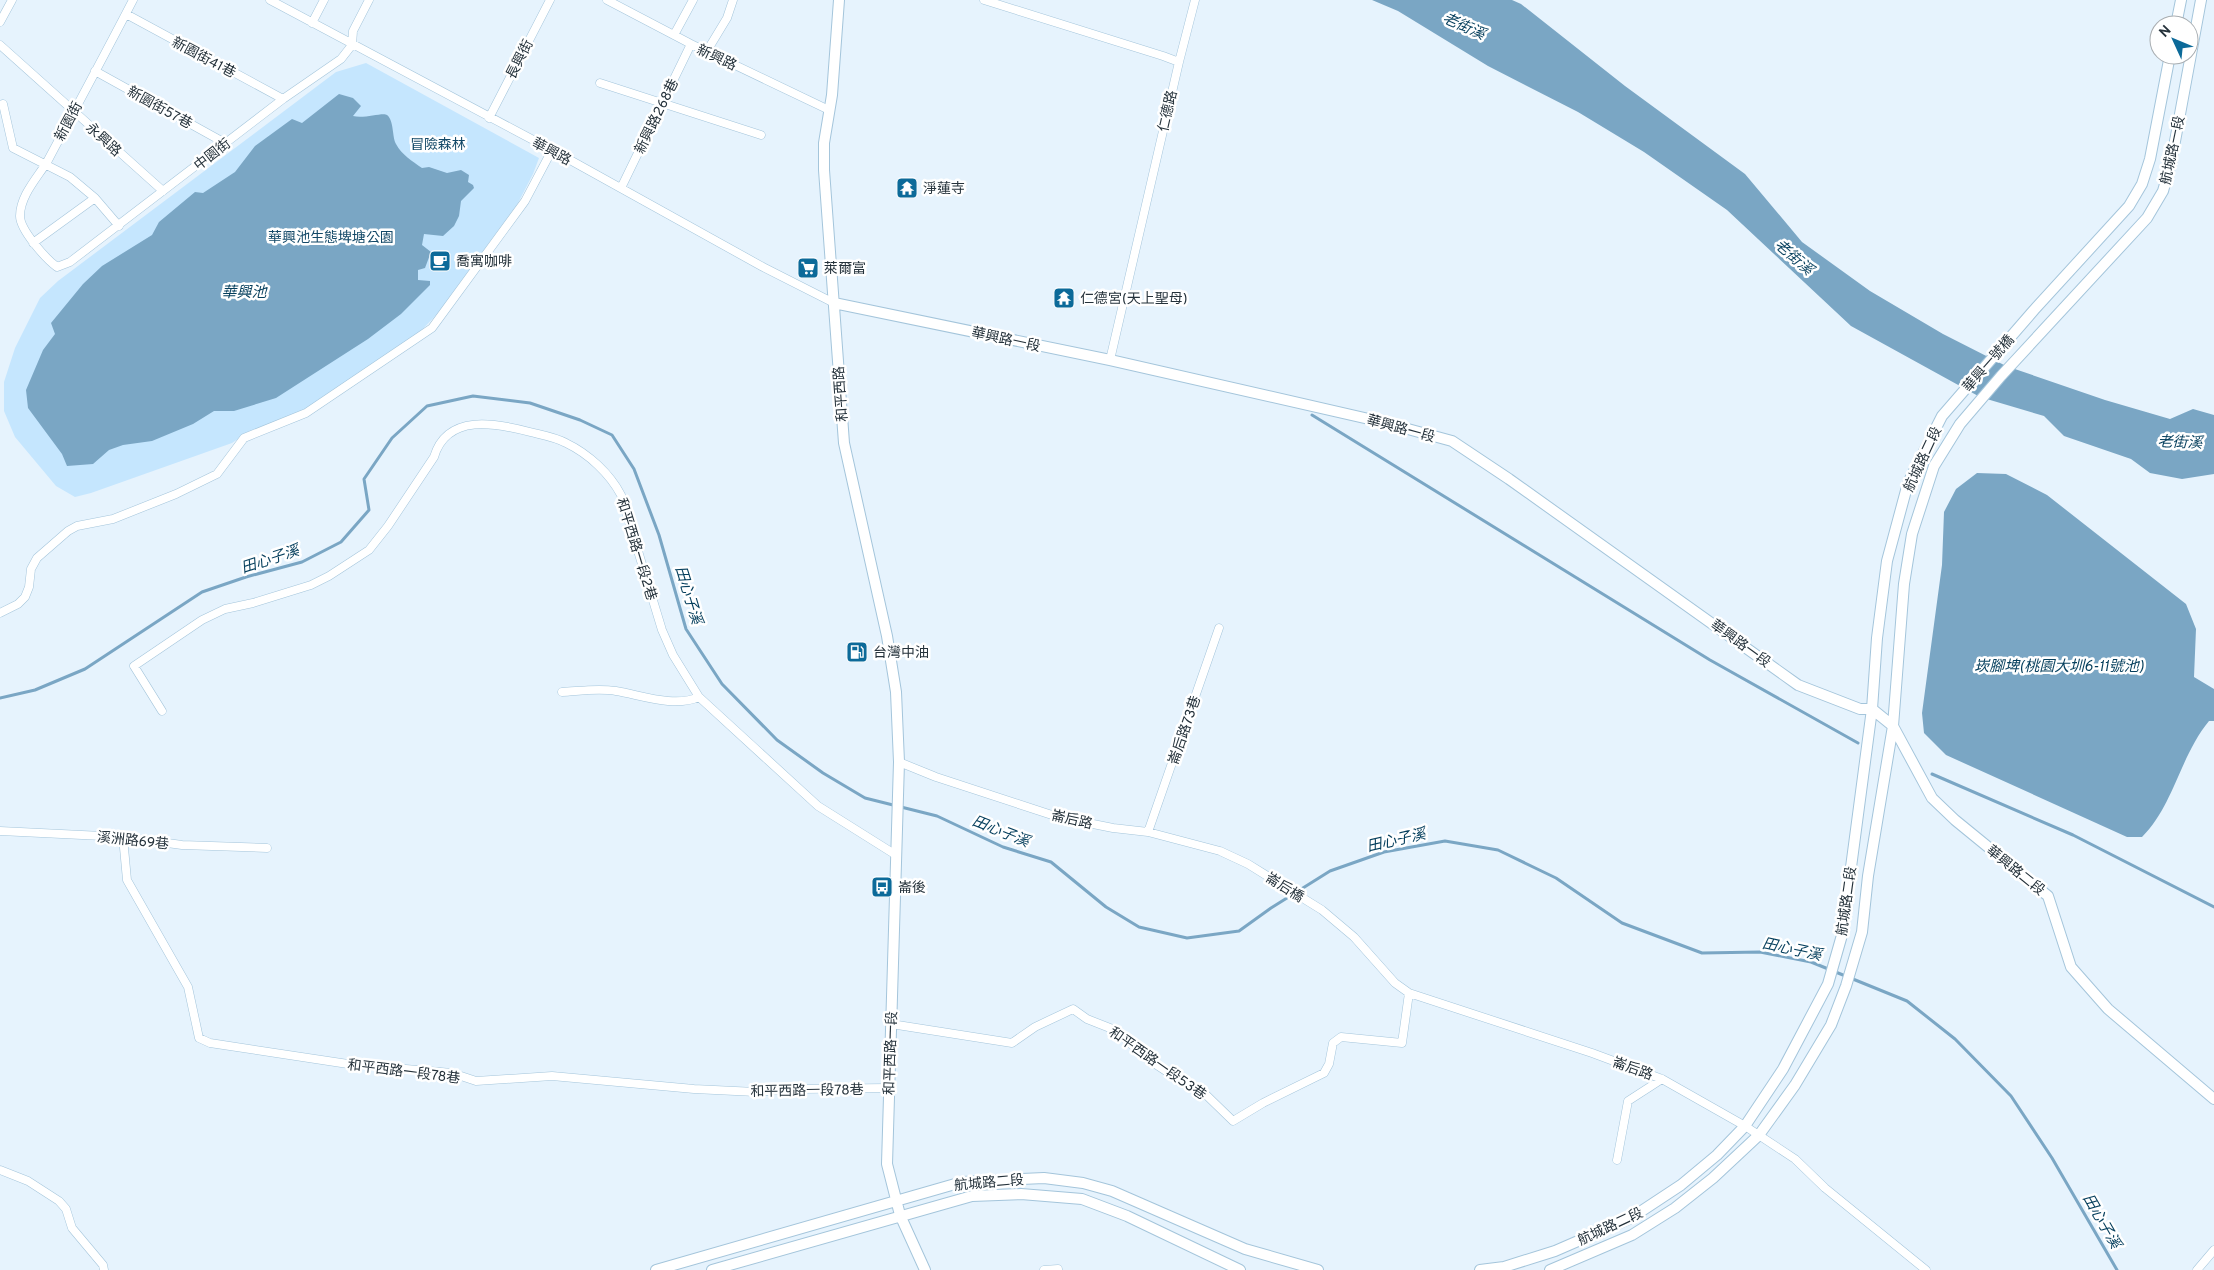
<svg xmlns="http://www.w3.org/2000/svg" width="2214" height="1270" font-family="Overpass,'Noto Sans TC',sans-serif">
  <rect width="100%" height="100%" fill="#e6f3fd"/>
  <path fill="#c5e6fe" d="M366,63L539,158L533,174L518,203L438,313L419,333L308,409L248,432L232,443L91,493L75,497L56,486L15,437L4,411V382L15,348L40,298L58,281L336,72Z"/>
  <path fill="#7aa6c4" d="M1372,0H1512L1521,4L1625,86L1745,174L1802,242L1870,291L1943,334L2006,366L2105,400L2170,419L2193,409L2214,415V474L2182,479L2150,473L2131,459L2064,436L2044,416L1980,397L1851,326L1727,210L1644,152L1578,112L1488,66L1398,11Z
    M339,94L353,98L361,106L353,116C364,119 383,112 387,115C394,120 392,137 396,144C402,155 412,161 422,168L429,167L447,173L461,170L469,175L468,182L473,185L474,188L461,201L459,216L454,226L443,236L424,234L422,245L431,252L425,268L418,270V280L430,281V285L401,314L368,339L276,398L234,411H214L193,424L152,441L123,445L109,450L93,464L67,466L62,454L28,408L26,390L43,350L55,334L51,323L83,284L102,266L152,235L159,222L195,192L203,193L235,172L255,146L292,119L302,123Z
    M1977,473L2006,474L2047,495L2186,604L2196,629L2194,677L2214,689V721H2209C2180,756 2174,805 2142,837H2127L1946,755L1924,733L1922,713L1942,565L1944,512L1956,489Z"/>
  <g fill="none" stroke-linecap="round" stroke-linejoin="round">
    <path stroke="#7aa6c4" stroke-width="3" d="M1312,415L1710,660L1858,743
      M0,698L35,690L85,669L202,592L246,577L302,562L341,542L369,510L364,479L392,438L427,406L473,396L530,403L580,420L612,435L634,469L659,535L686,629L722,684L777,740L823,773L865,798L937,816L1003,847L1051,862L1106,907L1139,927L1187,938L1239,931L1271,908L1330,871L1384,852L1445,841L1498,850L1556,878L1622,923L1702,953L1760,952L1811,962L1907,1001L1955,1039L2011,1096L2052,1158L2117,1270
      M1932,774L2073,835L2214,907"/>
    <g stroke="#a4c5db" stroke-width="9">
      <path id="street" d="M133,0C105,54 76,108 47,162C37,178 20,196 20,216C20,230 46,259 57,267L70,262L283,99L341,59L352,45L353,31L369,0
        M270,0L552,150L763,267L834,303
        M607,0L691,44L829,110
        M984,0L1163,56L1179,62L1110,360
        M126,14L283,99
        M0,22L12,0
        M312,23L324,0
        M674,35L693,0
        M0,45L163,191
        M707,51L727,18L733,0
        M1179,62L1195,0
        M95,71L225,143
        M600,83L761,135
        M3,104L13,148L70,177L95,198L119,226
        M489,118L550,0
        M621,188L691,44
        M33,243L95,198
        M0,613L18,604L25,597L29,587L31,569L37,558L68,531L77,526L113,519L176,494L217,474L244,438L306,413L432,328L525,201L552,150
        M562,692C580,691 598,688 616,691C641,695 674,708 699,697
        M162,711L134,666L202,620L225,609L253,603L311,585L329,576L369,550L388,526L434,457C447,413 496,423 530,432C542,435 555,437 566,443C589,454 610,474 621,495L662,630L673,655L699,697L818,806L896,855
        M899,762L936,777L1058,817L1113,828L1148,832L1220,851L1248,864L1322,910L1354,937L1395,983L1409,993L1592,1053L1662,1079L1745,1126L1795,1159L1825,1188L1926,1270
        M0,831L123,837L182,845L267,848
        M1148,832L1219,628
        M123,837L127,880L188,987L199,1038L210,1043L348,1064L452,1073L476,1081L552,1076L694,1089L756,1092L794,1089L889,1088
        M891,1024L1012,1043L1035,1027L1073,1009L1087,1019L1115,1030L1149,1060L1175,1077L1200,1089L1233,1121L1263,1103L1324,1073L1329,1064L1333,1043L1341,1037L1402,1043L1409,993
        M1617,1160L1628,1101L1662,1079
        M0,1170L28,1181L59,1201L66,1209L72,1228L103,1265L104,1270
        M1044,1270L1058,1269
        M2197,1270L2214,1250"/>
    </g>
    <g stroke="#a4c5db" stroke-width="12">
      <path id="secondary" d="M839,0L832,95L824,143V170L844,443L887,636L896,692L899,762L887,1164L900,1215L925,1270
        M2176,25L2181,0
        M834,303L1110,360L1382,422L1452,441L1509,479L1798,685L1860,709H1872L1893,726L1932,798L1955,820L2048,896L2071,967L2108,1009L2214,1099
        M656,1270L962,1182L1044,1178L1083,1183L1112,1191L1245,1249L1318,1270
        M712,1270L972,1196L1021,1194L1082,1199L1127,1216L1240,1270
        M1480,1270L1504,1267L1555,1251L1631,1218L1681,1185L1717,1155L1745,1126L1783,1069L1828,984L1842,935L1872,709L1877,638L1887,561L1908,483L1942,416L2034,310L2129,206L2142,184L2150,159L2170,55
        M1550,1270L1632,1235L1675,1208L1713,1178L1759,1135L1795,1085L1831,1025L1846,986L1862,932L1868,876L1893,726L1904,584L1912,534L1934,466L1960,424L2001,376L2147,218L2163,191L2171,163L2201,0"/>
    </g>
    <use href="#street" stroke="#fff" stroke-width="8"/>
    <use href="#secondary" stroke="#fff" stroke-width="10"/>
  </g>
  <defs>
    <g id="temple-square" transform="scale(1.125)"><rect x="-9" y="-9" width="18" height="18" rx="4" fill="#0c6a99" stroke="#fff"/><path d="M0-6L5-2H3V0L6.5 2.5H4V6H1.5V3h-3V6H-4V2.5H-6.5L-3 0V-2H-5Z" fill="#fff"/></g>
    <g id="cafe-square" transform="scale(1.125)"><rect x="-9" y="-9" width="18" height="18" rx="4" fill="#0c6a99" stroke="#fff"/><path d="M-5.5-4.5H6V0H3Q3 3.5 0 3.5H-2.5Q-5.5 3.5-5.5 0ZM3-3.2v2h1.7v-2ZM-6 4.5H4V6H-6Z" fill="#fff"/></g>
    <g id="supermarket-square" transform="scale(1.125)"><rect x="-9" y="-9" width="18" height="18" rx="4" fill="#0c6a99" stroke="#fff"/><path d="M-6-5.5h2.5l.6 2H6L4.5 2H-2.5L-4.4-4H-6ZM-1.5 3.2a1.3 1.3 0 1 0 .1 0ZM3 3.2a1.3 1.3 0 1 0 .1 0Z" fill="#fff"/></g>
    <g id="fuel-square" transform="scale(1.125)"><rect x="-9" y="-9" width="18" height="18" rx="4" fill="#0c6a99" stroke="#fff"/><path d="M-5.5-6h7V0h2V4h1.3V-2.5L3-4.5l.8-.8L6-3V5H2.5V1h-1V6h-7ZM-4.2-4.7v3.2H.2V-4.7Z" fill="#fff"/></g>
    <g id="bus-square" transform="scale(1.125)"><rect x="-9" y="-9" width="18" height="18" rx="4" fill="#0c6a99" stroke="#fff"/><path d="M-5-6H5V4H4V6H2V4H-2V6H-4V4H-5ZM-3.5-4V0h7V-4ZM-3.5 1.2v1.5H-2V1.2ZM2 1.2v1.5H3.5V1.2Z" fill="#fff"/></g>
  </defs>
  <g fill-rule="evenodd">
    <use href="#temple-square" x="907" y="188"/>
    <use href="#cafe-square" x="440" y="261"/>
    <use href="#supermarket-square" x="808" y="268"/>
    <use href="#temple-square" x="1064" y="298"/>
    <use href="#fuel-square" x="857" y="652"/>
    <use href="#bus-square" x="882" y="887"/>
  </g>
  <g text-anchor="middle" stroke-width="5" stroke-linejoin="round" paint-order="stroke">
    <g font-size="14" fill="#25323b" stroke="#fff">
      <text transform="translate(204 57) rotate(28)" y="5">新園街41巷</text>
      <text transform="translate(717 57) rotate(25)" y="5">新興路</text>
      <text transform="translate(519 59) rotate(-63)" y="5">長興街</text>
      <text transform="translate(160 107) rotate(29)" y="5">新園街57巷</text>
      <text transform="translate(1167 111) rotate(-77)" y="5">仁德路</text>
      <text transform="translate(656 116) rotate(-64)" y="5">新興路268巷</text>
      <text transform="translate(68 121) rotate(-62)" y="5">新園街</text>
      <text transform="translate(104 139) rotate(42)" y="5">永興路</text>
      <text transform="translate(2172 150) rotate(-78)" y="5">航城路一段</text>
      <text transform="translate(552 151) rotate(28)" y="5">華興路</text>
      <text transform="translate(212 154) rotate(-38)" y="5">中園街</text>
      <text transform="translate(1006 339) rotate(12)" y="5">華興路一段</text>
      <text transform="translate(1988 363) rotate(-49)" y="5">華興一號橋</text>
      <text transform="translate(840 394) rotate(-94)" y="5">和平西路</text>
      <text transform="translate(1401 428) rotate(15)" y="5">華興路一段</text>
      <text transform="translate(1922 459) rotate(-65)" y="5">航城路二段</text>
      <text transform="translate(637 549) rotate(73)" y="5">和平西路一段2巷</text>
      <text transform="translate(1741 643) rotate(36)" y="5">華興路一段</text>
      <text transform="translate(1184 730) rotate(-71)" y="5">崙后路73巷</text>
      <text transform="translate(1072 819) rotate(13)" y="5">崙后路</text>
      <text transform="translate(133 840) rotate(6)" y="5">溪洲路69巷</text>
      <text transform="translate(2016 870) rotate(39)" y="5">華興路二段</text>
      <text transform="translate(1285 887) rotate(32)" y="5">崙后橋</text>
      <text transform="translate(1846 901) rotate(-82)" y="5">航城路二段</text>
      <text transform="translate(890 1053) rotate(-88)" y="5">和平西路一段</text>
      <text transform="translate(1158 1063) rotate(35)" y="5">和平西路一段53巷</text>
      <text transform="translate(1633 1068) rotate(20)" y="5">崙后路</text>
      <text transform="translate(404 1071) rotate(7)" y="5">和平西路一段78巷</text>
      <text transform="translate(807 1090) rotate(-1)" y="5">和平西路一段78巷</text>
      <text transform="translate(989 1182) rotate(-5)" y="5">航城路二段</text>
      <text transform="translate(1610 1226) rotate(-25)" y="5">航城路二段</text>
    </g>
    <g font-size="14" fill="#124867" stroke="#fff">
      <text x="438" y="149">冒險森林</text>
      <text x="331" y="242">華興池生態埤塘公園</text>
    </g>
    <g font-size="14" fill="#25323b" stroke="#fff" text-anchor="start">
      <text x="923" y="193">淨蓮寺</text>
      <text x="456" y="266">喬寓咖啡</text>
      <text x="824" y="273">萊爾富</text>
      <text x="1080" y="303">仁德宮(天上聖母)</text>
      <text x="873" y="657">台灣中油</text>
      <text x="898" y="892">崙後</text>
    </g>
    <g font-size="15" font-style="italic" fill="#043e5c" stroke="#fff">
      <text transform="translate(1464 26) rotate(24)" y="5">老街溪</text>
      <text transform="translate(1794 257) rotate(41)" y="5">老街溪</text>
      <text x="244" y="297">華興池</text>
      <text transform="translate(2180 442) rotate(2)" y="5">老街溪</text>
      <text transform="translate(270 559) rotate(-18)" y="5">田心子溪</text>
      <text transform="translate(689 595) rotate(73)" y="5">田心子溪</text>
      <text x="2059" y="671">崁腳埤(桃園大圳6-11號池)</text>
      <text transform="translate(1001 831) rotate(22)" y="5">田心子溪</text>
      <text transform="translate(1396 840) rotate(-13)" y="5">田心子溪</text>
      <text transform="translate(1792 949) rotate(12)" y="5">田心子溪</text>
      <text transform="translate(2102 1221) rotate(60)" y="5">田心子溪</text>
    </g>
  </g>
  <g transform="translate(2174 40) rotate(314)"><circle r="24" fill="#ffffff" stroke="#a8adb1"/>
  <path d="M0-4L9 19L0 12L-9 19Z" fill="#0c6a99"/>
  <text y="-8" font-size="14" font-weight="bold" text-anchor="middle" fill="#25323b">N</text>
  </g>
</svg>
